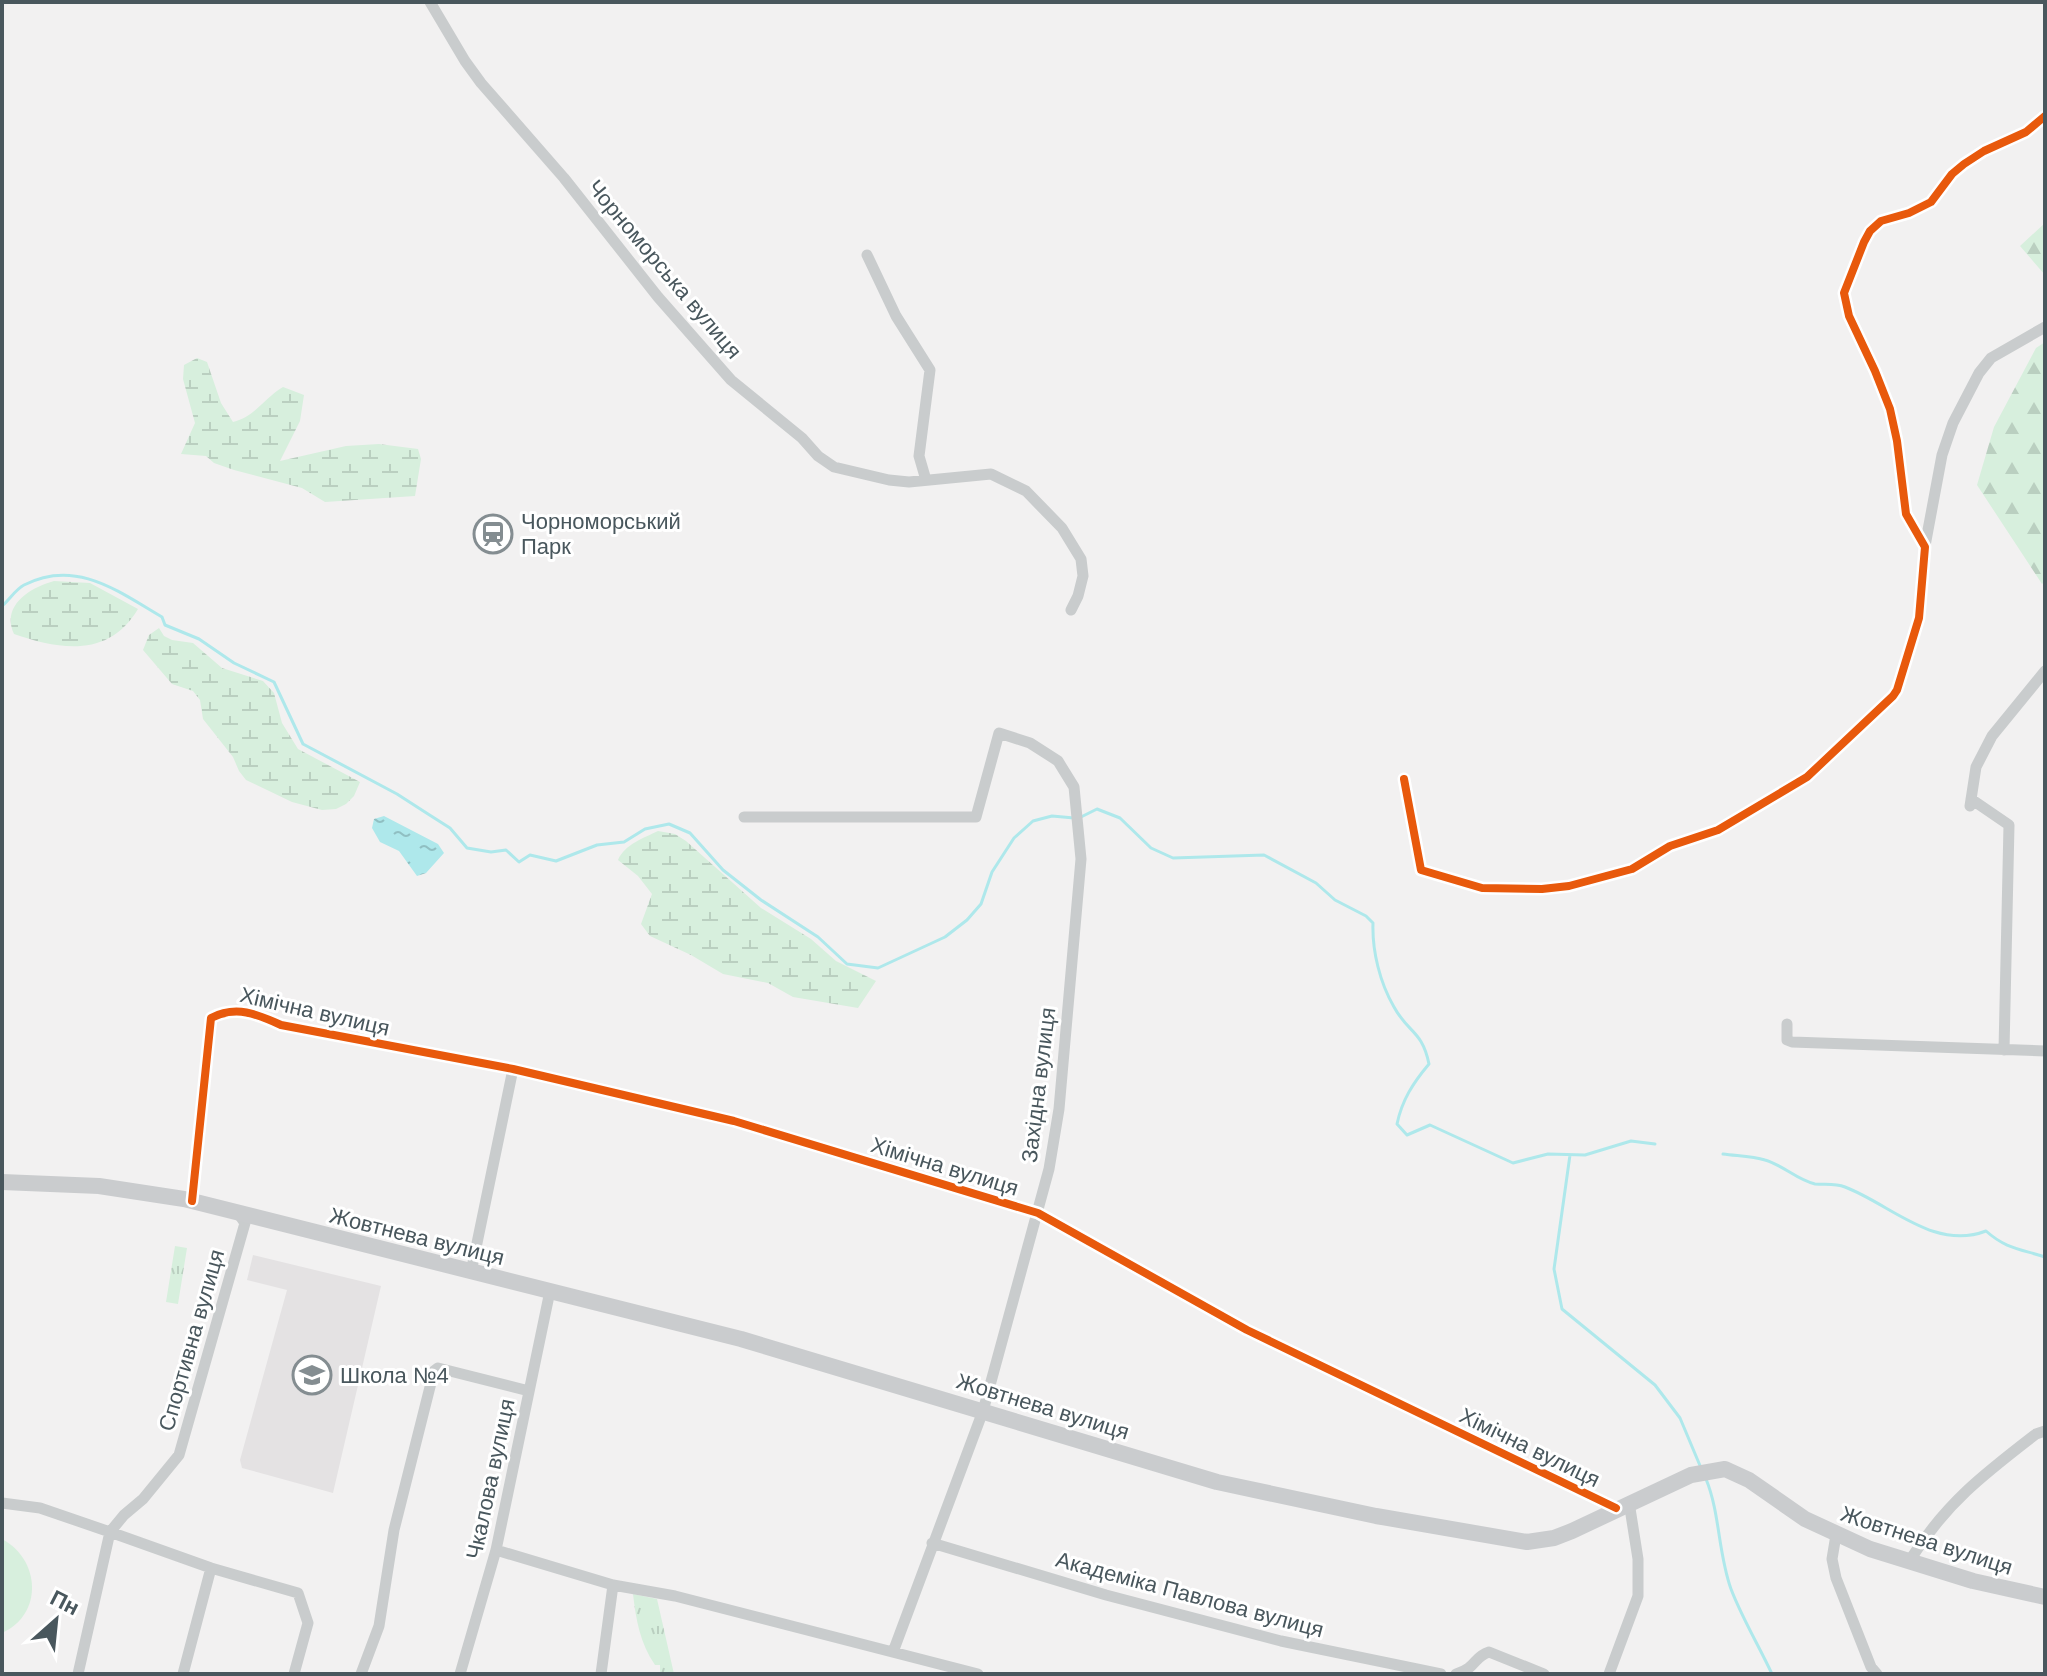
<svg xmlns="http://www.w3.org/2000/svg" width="2047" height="1676" font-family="Arial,sans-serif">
  <defs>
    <pattern id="grass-tufts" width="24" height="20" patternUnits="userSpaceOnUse" patternTransform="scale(2)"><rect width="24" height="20" fill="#d7efdd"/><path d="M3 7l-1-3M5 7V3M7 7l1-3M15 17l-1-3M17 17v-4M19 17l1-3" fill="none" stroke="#bacfc0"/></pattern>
    <pattern id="forest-firs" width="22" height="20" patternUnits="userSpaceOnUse" patternTransform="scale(2)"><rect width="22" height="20" fill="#d7efdd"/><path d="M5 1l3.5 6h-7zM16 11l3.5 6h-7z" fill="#bacfc0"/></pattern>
    <pattern id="wetland-marsh" width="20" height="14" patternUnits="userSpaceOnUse" patternTransform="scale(2)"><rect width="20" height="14" fill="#d7efdd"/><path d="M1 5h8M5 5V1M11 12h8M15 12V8" fill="none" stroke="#bacfc0"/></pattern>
    <pattern id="water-ripples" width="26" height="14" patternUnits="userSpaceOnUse" patternTransform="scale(2)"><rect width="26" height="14" fill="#aee8eb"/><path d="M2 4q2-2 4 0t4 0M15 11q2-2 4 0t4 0" fill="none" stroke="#90bfc2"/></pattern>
  </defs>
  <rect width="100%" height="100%" fill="#f2f1f1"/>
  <path fill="#e4e2e3" d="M253,1255L381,1286L333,1493L242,1468L240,1460L287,1290L247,1280Z"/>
  <path fill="url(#grass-tufts)" d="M175,1246L187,1248L178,1304L166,1302Z
    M633,1594L657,1599L674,1674H660V1665H655C640,1643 636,1620 633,1594Z"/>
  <path fill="url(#forest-firs)" d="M2045,223V275L2020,246Z
    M2045,342V581L2042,584L1977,485L1994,427L2036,348Z"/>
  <path fill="url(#wetland-marsh)" d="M197,358L207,362L221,403L233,422C255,417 263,399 283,387L304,395L300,421L280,461L346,446L379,444L418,449L421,459L415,496L325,502L302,488L234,470L214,463L206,456L181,454L195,423L183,379L184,365Z
    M54,581L90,583L138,609C109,658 60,650 14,634C1,606 29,588 54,581Z
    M159,628L164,636L172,640L193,643L222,668L263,681L274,693L282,723L298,749L360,782L354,796L346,804L336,809L322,810L292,802L246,780L239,771L233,757L203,719L200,700L193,691L172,684L143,650L149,635Z
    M658,831L675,834L686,841L761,908L811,939L836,961L876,981L858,1008L793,997L768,983L723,974L691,955L650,936L641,924L652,894L638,876L618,860C625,844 644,838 658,831Z"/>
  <path fill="#d7efdd" d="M2,1539C40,1559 44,1614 2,1633Z"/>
  <path fill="url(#water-ripples)" d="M384,816L438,844L444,853L426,873L417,876L399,851L380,842L372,828L374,819Z"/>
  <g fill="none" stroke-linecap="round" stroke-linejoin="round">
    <path stroke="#aee8eb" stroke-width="3" d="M2,606C9,600 16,589 24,585C76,558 119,592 162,617L165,625L199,639L234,663L274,682L303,744L397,794L428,814L450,828L467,848L491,852L506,850L519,862L530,855L556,861L597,845L624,842L645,829L669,824L690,833L723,870L761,900L818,937L847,964L878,968L945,937L967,920L981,904L992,872L1014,838L1033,821L1052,816L1074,818
      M1081,817L1097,809L1120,818L1151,848L1173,858L1264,855L1316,883L1335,900L1366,916L1373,923C1372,951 1380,983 1394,1007C1408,1033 1422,1030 1429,1064C1413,1083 1402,1100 1397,1124L1407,1135L1430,1125L1513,1163L1548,1154L1585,1155L1631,1141L1655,1144
      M1723,1154C1737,1156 1752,1156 1765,1160C1783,1165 1797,1180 1815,1184C1825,1185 1835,1183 1845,1187C1890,1204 1934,1251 1986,1231C2006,1249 2021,1249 2045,1257
      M1570,1155L1554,1269L1562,1309L1655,1385L1680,1418L1701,1468
      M1706,1479C1720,1513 1718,1553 1731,1589C1742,1618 1759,1646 1772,1674"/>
    <path stroke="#c9cccd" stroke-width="11" d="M430,2L465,61L481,83L564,178L658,297L731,380L802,438L818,456L834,467L889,480L909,482L991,474L1026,491L1062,528L1081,559L1083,576L1078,596L1071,610
      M867,255L896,316L930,370L919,456L926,480
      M1925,546L1942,455L1953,423L1979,373L1991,358L2045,327
      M1404,779L1421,870L1482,888L1542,889L1569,886L1632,869L1670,846L1718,830L1807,777L1893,696L1897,690L1919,618L1925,547L1906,514L1897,441L1890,409L1875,371L1849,316L1844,293L1864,242L1870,231L1881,221L1909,213L1931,202L1952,174L1964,164L1984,151L2026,132L2045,116
      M1971,799L2009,825L2004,1050
      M1970,806L1976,767L1992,736L2045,671
      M744,817H976L999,733L1030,743L1058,761L1074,787L1081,859L1059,1109L1049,1169L983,1411L893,1652
      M1787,1024V1040L1792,1042L2045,1051
      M192,1201L211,1018C236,1005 257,1014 281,1025L513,1069L734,1121L1038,1213L1247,1330L1616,1508
      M471,1272L513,1069
      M2,1503L40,1508L110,1532L124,1515L143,1499L179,1455L245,1223L238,1213
      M1836,1535L1832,1559L1836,1578L1871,1667L1877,1674
      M932,1543L1106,1595L1281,1641L1441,1674
      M496,1550L613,1585L675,1596L978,1674
      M1910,1560C1946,1503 1984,1474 2036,1434L2045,1431
      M78,1674L110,1532L211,1568L298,1593L308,1623L294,1674
      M183,1674L211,1568
      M361,1674L379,1626L394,1530L434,1371L438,1368L529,1391
      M460,1674L496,1550L550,1291
      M601,1674L613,1585
      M1456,1674C1477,1668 1473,1657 1489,1652L1544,1674
      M1609,1674L1638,1596V1559L1629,1502"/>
    <path stroke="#caccce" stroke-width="16" d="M2,1182L99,1186L184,1199L741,1339L1217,1482L1376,1516L1527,1542L1554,1538L1572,1531L1691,1475L1725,1469L1749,1480L1805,1519L1870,1549L1973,1581L2045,1597"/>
    <g stroke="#fff" stroke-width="13">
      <path id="cycleway" d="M1404,779L1421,870L1482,888L1542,889L1569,886L1632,869L1670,846L1718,830L1807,777L1893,696L1897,690L1919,618L1925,547L1906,514L1897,441L1890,409L1875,371L1849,316L1844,293L1864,242L1870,231L1881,221L1909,213L1931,202L1952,174L1964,164L1984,151L2026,132L2045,116
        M192,1201L211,1018C236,1005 257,1014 281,1025L513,1069L734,1121L1038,1213L1247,1330L1616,1508"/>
    </g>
    <use href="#cycleway" stroke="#e8590c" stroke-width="8"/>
  </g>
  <defs>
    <g id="station-ring" transform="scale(2)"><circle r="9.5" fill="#fff" stroke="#848d91" stroke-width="1.5"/><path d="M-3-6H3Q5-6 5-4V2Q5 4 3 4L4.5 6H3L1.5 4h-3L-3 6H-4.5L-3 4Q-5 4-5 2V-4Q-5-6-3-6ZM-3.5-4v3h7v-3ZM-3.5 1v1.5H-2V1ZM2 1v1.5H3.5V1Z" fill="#848d91"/></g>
    <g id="school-ring" transform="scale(2)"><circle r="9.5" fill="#fff" stroke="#848d91" stroke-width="1.5"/><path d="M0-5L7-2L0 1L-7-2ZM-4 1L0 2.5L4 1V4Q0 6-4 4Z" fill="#848d91"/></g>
  </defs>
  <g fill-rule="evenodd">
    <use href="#station-ring" x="493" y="534"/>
    <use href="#school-ring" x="312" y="1375"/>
  </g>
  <g text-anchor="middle" stroke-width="6" stroke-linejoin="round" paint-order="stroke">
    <g font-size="22" fill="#49575d" stroke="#fff">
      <text transform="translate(665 269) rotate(50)" y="8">Чорноморська вулиця</text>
      <text transform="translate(315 1011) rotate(13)" y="8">Хімічна вулиця</text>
      <text transform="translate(1038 1085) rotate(-83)" y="8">Західна вулиця</text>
      <text transform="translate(945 1166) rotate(17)" y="8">Хімічна вулиця</text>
      <text transform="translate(417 1236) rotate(14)" y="8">Жовтнева вулиця</text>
      <text transform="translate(191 1340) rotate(-74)" y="8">Спортивна вулиця</text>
      <text transform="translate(1043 1406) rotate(17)" y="8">Жовтнева вулиця</text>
      <text transform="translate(1530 1447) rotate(26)" y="8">Хімічна вулиця</text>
      <text transform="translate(490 1479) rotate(-78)" y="8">Чкалова вулиця</text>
      <text transform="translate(1927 1540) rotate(18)" y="8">Жовтнева вулиця</text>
      <text transform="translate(1190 1594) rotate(15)" y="8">Академіка Павлова вулиця</text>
    </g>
    <g font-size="22" fill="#49575d" stroke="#fff" text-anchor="start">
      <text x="521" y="529">Чорноморський<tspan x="521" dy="25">Парк</tspan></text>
      <text x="340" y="1383">Школа №4</text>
    </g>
  </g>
  <rect width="2047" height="1676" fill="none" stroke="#49575d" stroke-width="8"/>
  <g transform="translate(56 1620) rotate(27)" stroke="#ffffff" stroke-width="6" paint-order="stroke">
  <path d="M0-6L14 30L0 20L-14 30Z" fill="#49575d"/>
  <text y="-12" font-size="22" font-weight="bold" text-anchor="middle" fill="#49575d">Пн</text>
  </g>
</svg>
